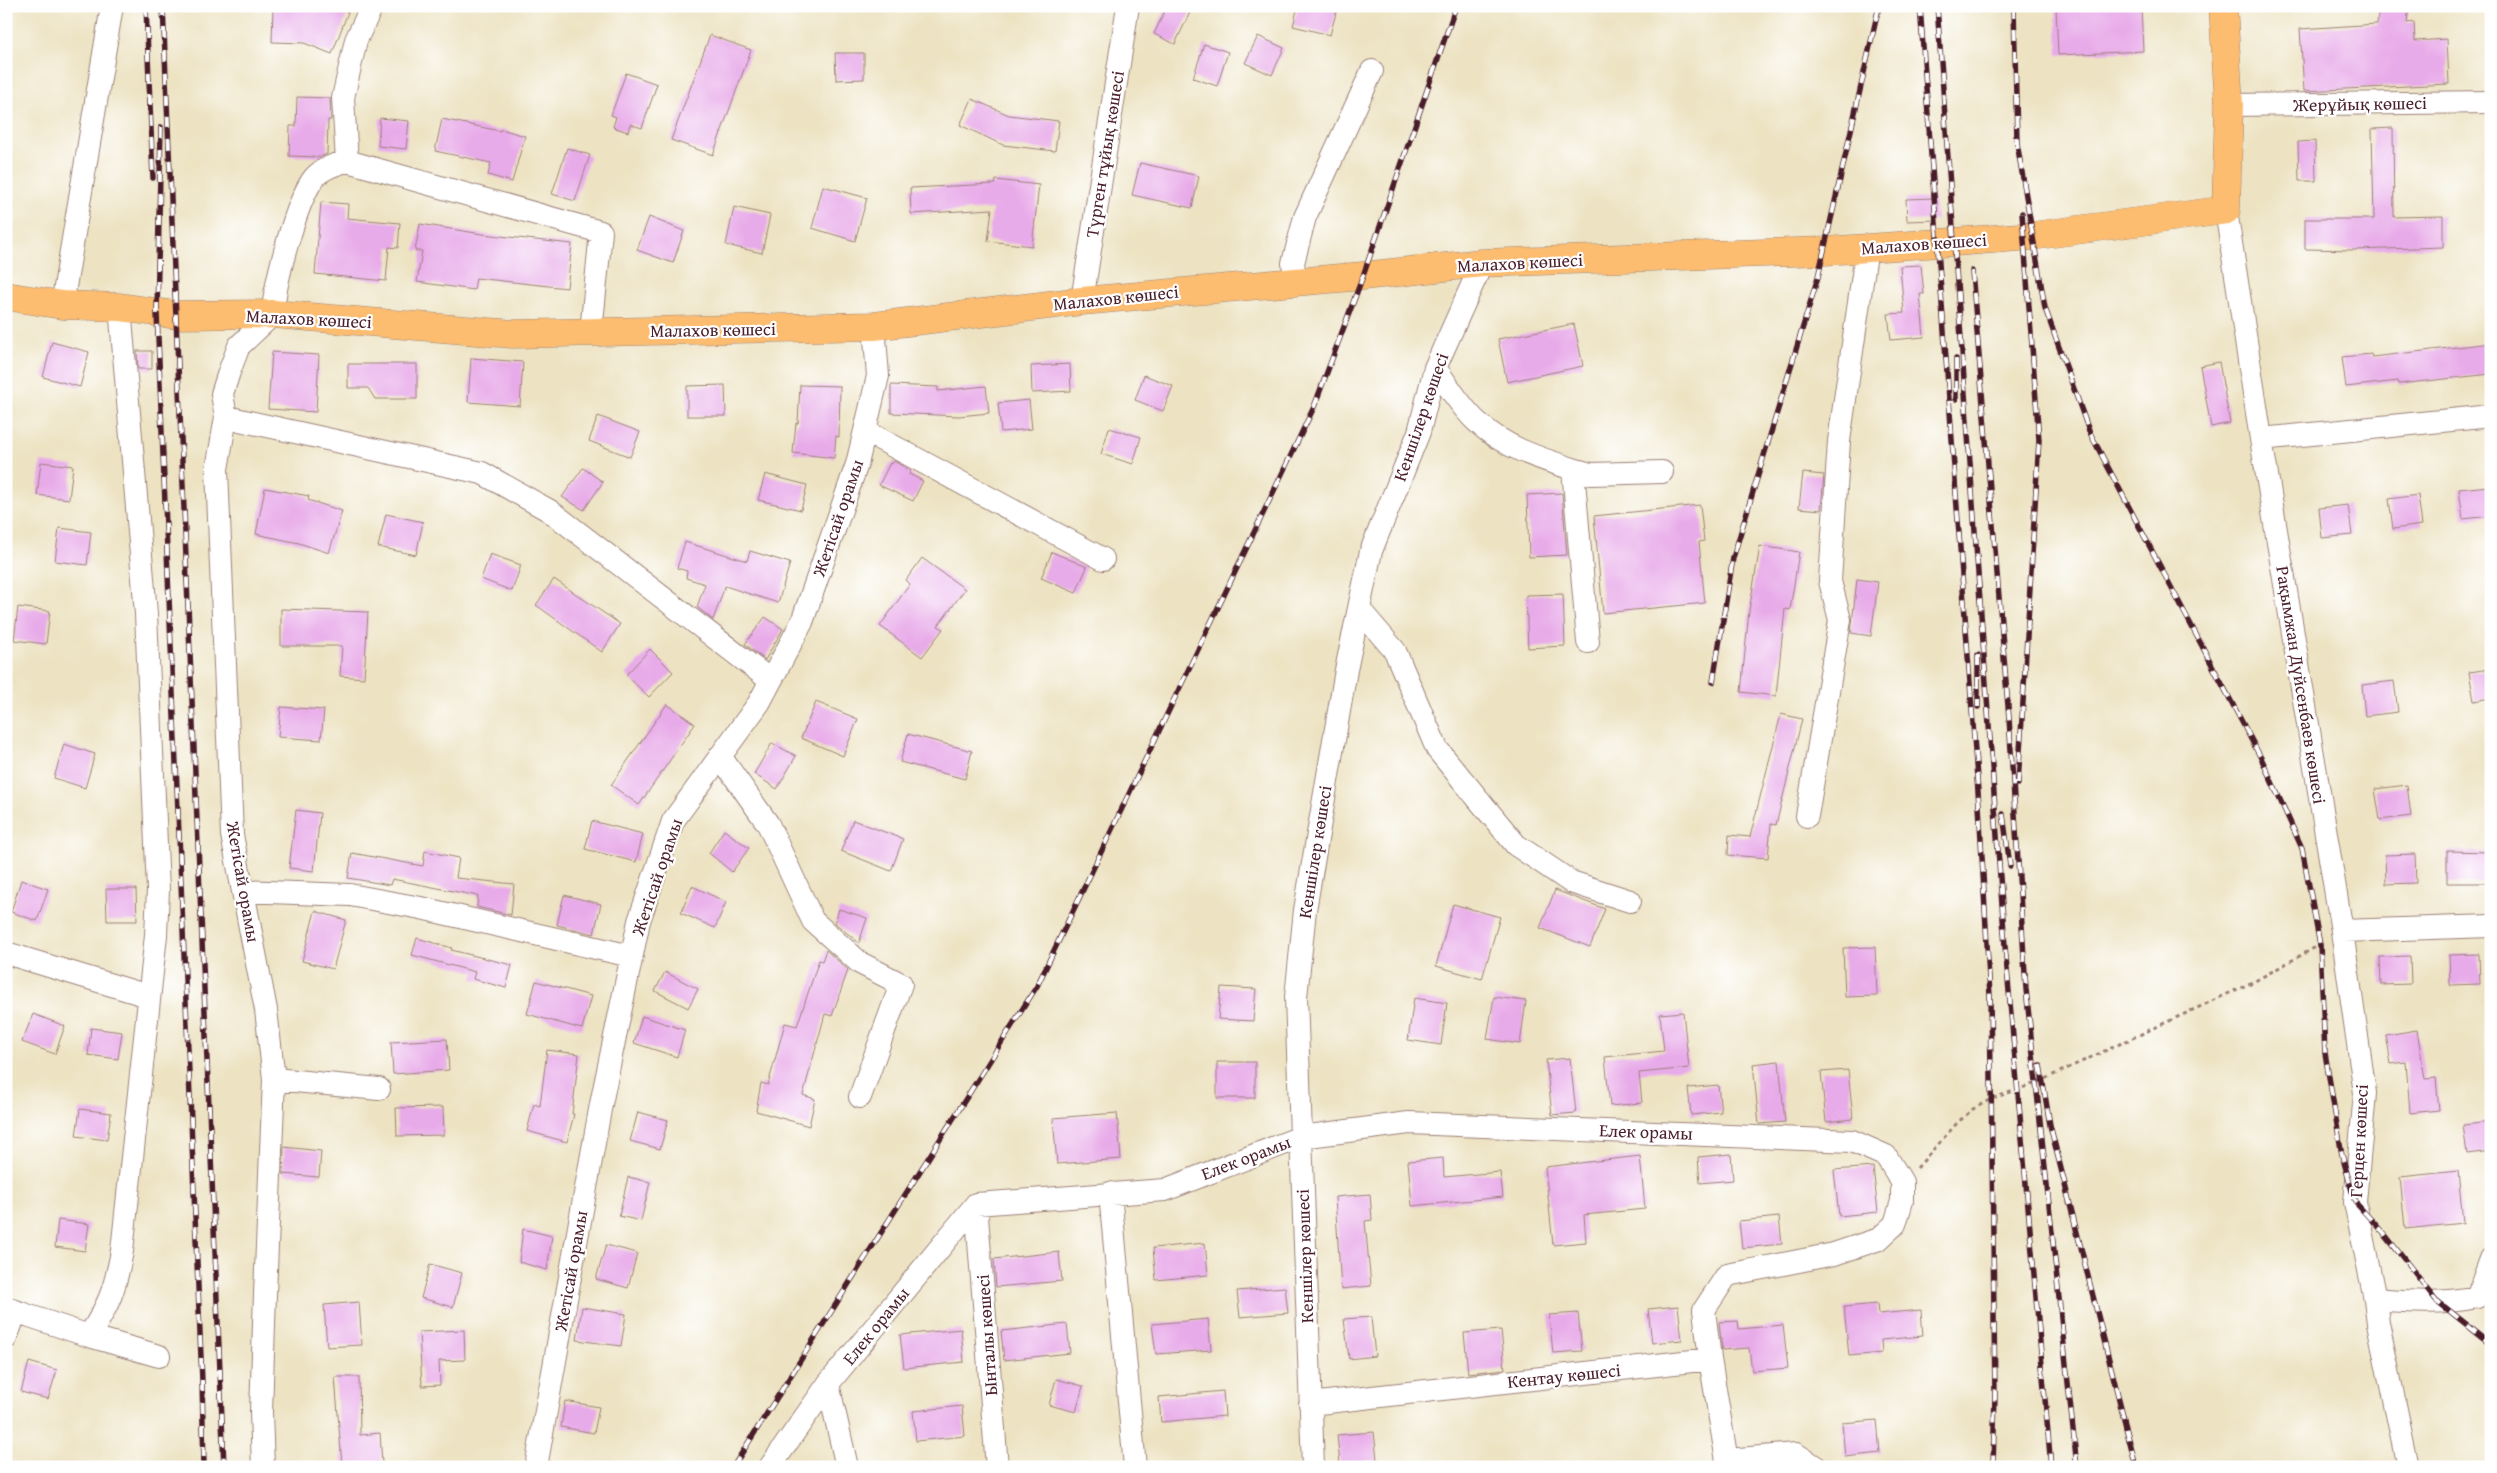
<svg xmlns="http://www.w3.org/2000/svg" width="2497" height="1473" font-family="'Gentium Book Plus',serif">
  <rect width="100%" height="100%" fill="#fff"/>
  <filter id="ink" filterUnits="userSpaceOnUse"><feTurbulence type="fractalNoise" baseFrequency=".02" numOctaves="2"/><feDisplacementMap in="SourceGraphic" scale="10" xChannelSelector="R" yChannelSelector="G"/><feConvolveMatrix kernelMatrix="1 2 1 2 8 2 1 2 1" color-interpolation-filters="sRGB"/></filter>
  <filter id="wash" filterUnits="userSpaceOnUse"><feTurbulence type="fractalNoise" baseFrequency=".0096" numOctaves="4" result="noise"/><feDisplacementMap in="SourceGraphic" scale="20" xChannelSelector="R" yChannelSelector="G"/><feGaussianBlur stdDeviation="1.12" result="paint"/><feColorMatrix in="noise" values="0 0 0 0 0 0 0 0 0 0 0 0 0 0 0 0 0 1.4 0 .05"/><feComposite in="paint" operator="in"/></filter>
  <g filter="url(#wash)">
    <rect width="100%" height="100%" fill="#ede3c3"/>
    <g id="blocks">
      <path fill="#e8abe9" d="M273,6H334L348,12L332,54L304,43L272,42Z
        M1167,6H1193L1175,44L1154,34Z
        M1298,6H1338L1330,35L1293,26Z
        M2056,6H2141L2143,51L2058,55Z
        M2379,6H2409L2407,23L2414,22L2415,41L2447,39L2449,84L2304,91L2300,29L2377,24Z
        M710,35L751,50L713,155L671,140Z
        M1258,36L1284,48L1272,75L1245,63Z
        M1204,44L1228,52L1217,86L1193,78Z
        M835,53H864V79L836,80Z
        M626,73L657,84L642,128L630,124L628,132L613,127L616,117L611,115Z
        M297,97L330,98L331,120H328L327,154L320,157L289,156L290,126H296Z
        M972,99L1009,115L1059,121L1055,151L1003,145L960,125Z
        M380,118L409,121L406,149L378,146Z
        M442,119L500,131L501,129L525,136L512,182L488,175L491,163L435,151Z
        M2393,128L2394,217L2443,216V247L2355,250L2305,249V219H2374L2372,129Z
        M2315,141L2316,181H2299L2298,142Z
        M567,148L590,155L575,201L552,194Z
        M1140,163L1199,176L1192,208L1132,195Z
        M996,180L1039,185L1032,246L988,241L992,209L911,214L910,188L995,184Z
        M823,186L867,198L855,241L812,228Z
        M1934,198L1936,220L1907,221L1906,199Z
        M321,202L348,204L347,218L400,223L398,248L389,247L386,281L315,274Z
        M734,207L770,215L762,253L726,245Z
        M649,217L684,231L673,263L637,250Z
        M420,224L482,234L572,244L567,288L476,278L474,290L417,282L422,251H415Z
        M1921,265L1924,294H1920L1924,337L1891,340L1888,314L1904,313L1900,266Z
        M1574,324L1583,366L1507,382L1498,339Z
        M52,342L89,352L80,387L43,377Z
        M2491,343V374L2399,384L2398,381L2346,387L2342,357L2371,354L2372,357Z
        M137,351H152V369H138Z
        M272,352L319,355L316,412L268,409Z
        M471,358L523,362L520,406L468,402Z
        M2219,362L2230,423L2211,427L2200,366Z
        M348,364H417V399H375L368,388H348Z
        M1070,364L1071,391L1032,393L1031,366Z
        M1144,375L1173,386L1163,411L1135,400Z
        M725,385L726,416H687V386Z
        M800,385L840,386L839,437L836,436L834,458L793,453L796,423H798Z
        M891,385L938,387V391L986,386L989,413L959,416L891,413Z
        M1029,400L1032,429L1001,432L998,403Z
        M598,416L640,432L630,457L589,441Z
        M1109,428L1141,437L1133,464L1101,454Z
        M894,461L911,471L909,474L923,481L913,501L879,485L890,463L892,464Z
        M41,462L73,466L69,499L37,495Z
        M583,468L603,482L584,510L562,497Z
        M1803,473L1824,475L1821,510L1799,508Z
        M765,474L807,485L801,510L758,500Z
        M2489,486L2491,516L2463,519L2459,489Z
        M265,488L309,496L308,500L342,511L329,553L299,543L256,534Z
        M1562,493L1567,555L1529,557L1527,495Z
        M2418,495L2422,525L2393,529L2389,499Z
        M1700,505L1704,541L1699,542L1705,603L1603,613L1594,516Z
        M2348,505L2352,535L2322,538L2319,508Z
        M386,514L423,522L416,555L378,547Z
        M59,528L91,532L87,565L55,561Z
        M685,542L747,561L750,551L790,563L778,603L725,586L713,620L697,607L705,584L686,578L687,571L677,568Z
        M1760,546L1799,552L1790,610L1785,609L1776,696L1741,692L1749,611Z
        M1052,552L1087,567L1076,593L1041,578Z
        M490,554L521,565L512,591L481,579Z
        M922,558L965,589L938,626L943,629L922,657L880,626L910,584L906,580Z
        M554,579L620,624L602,652L536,605Z
        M1857,579L1878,582L1871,636L1851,633Z
        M1563,594L1565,646L1528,648L1526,595Z
        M18,607L50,611L46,644L14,640Z
        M281,609L368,612L364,678L340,676L342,646H281Z
        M765,617L783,629L765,660L745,644Z
        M650,649L673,672L649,697L626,675Z
        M2491,669V698L2474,701L2469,672Z
        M2394,681L2398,712L2365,716L2362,685Z
        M816,702L858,719L843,756L801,738Z
        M667,704L695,724L639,805L611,785Z
        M281,707L324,710L321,740L278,737Z
        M1781,714L1802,719L1776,825L1771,824L1768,858L1728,855L1729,835L1750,837Z
        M908,734L972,751L965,779L900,762Z
        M772,743L796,756L777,789L754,774Z
        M64,744L95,754L85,788L54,778Z
        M2407,785L2411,816L2380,820L2375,789Z
        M296,810L320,813L314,871L289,868Z
        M853,820L903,839L891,871L841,851Z
        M592,821L643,834L636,862L585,849Z
        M724,830L749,848L732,872L709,853Z
        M425,851L459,858L456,878L514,884L511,915L477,907L478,896L392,879L390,885L348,878L352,853L423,866Z
        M2447,851L2491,852V883H2447Z
        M2415,854L2416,883L2386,884L2385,855Z
        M21,880L48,889L37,921L11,912Z
        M692,886L726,902L715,928L681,913Z
        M106,889H136L137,921H107Z
        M1555,890L1605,909L1590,947L1540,928Z
        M564,895L601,904L594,934L557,925Z
        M1453,904L1500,917L1482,979L1436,966Z
        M839,909L867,918L859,943L835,923Z
        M315,911L346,920L333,969L302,961Z
        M417,938L452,948L451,950L512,965L506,988L473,979L475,972L412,955Z
        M1875,947L1877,996L1845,997L1843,948Z
        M826,950L848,970L832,1016L825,1014L803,1095L815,1099L809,1126L756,1111L761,1083L768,1085L785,1023L797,1026L819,960L822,961Z
        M2479,954L2480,984L2450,985L2449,955Z
        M2410,956L2411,984L2381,985L2380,957Z
        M665,972L698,989L688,1008L655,991Z
        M536,981L591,996L582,1029L527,1014Z
        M1221,987L1256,989L1253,1021L1218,1019Z
        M1494,997L1526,1001L1520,1044L1487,1039Z
        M1414,998L1447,1003L1441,1045L1408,1040Z
        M1683,1012L1689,1068L1639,1073L1642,1103L1610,1106L1605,1057L1664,1051L1660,1014Z
        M33,1014L65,1026L55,1054L22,1042Z
        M642,1016L685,1030L677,1057L634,1043Z
        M91,1028L122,1032L118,1059L88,1055Z
        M2417,1030L2425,1079L2436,1078L2439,1110L2410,1113L2406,1062L2391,1064L2386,1035Z
        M447,1039L449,1070L393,1074L391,1042Z
        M547,1050L579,1054L572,1114H574L567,1142L527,1131L534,1104L540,1106Z
        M1570,1058L1576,1113L1552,1115L1546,1060Z
        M1779,1061L1785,1122L1759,1124L1753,1064Z
        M1217,1062H1255V1098H1217Z
        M1848,1070L1853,1119L1826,1122L1821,1072Z
        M1718,1085L1721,1112L1691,1115L1688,1088Z
        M443,1107L444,1135L397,1136L396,1108Z
        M80,1109L111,1113L107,1140L76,1136Z
        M638,1112L668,1120L660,1149L630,1141Z
        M1117,1113L1121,1159L1057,1164L1053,1118Z
        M2491,1122V1151L2467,1154L2463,1125Z
        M284,1147L321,1151L319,1177L283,1174Z
        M1731,1154L1733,1180L1700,1183L1698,1157Z
        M1640,1156L1645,1209L1584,1215L1586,1242L1553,1245L1545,1167Z
        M1443,1158L1444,1177L1500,1172L1503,1197L1412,1206L1408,1161Z
        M1873,1167L1878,1212L1839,1216L1834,1170Z
        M2458,1171L2463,1223L2405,1229L2400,1177Z
        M628,1177L650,1182L641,1221L619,1216Z
        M1370,1194L1372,1220L1365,1221L1371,1286L1341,1289L1335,1197Z
        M1779,1217L1782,1244L1742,1248L1739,1221Z
        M58,1220L89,1224L85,1251L55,1247Z
        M523,1229L552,1236L547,1270L519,1262Z
        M1205,1243L1208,1275L1156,1280L1153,1248Z
        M606,1245L637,1253L628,1288L596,1279Z
        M1059,1252L1062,1281L996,1287L994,1259Z
        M430,1264L462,1273L453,1307L421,1298Z
        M1285,1287L1288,1313L1240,1317L1237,1291Z
        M359,1302L362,1345L327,1347L324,1305Z
        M1877,1304L1878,1314L1921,1310L1923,1336L1881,1340L1882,1353L1849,1356L1844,1307Z
        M1678,1306L1682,1340L1652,1343L1648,1309Z
        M582,1307L626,1314L621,1346L577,1340Z
        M1578,1313L1582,1351L1553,1353L1549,1315Z
        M1371,1317L1375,1356L1349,1359L1344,1319Z
        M1208,1319L1211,1350L1156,1354L1152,1324Z
        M1738,1321L1739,1329L1783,1325L1788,1368L1752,1371L1749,1348L1722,1350L1719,1322Z
        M1067,1324L1070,1353L1004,1360L1001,1331Z
        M961,1329L964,1362L904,1368L900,1335Z
        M464,1330L465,1360L439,1361L440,1385L422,1386L419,1332Z
        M1501,1330L1505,1369L1468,1373L1464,1333Z
        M29,1362L57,1370L48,1399L21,1392Z
        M335,1377H359L360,1435L380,1433L382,1463L342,1465Z
        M1056,1379L1083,1386L1076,1412L1049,1405Z
        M1223,1391L1225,1416L1161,1422L1159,1397Z
        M565,1401L599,1407L594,1433L561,1427Z
        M962,1406L965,1436L916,1441L913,1411Z
        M1877,1420L1880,1453L1845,1457L1842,1423Z
        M1374,1432L1377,1460L1340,1464L1337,1435Z"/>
    </g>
  </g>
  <g filter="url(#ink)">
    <use href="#blocks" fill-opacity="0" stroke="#9c8177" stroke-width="1"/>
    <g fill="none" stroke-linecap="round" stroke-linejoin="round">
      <g stroke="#9c8177" stroke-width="24">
        <path id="minor" d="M2229,105L2491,102
          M347,161L601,232L591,332
          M2226,210L2261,439L2342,931L2365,1093L2355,1202L2375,1299L2378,1323L2408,1467
          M1296,283L1293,263L1305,217L1372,71
          M1082,301L1128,6
          M62,305L112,6
          M1435,368C1448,385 1460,406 1476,421C1503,447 1538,458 1573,469L1588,642
          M226,417L482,473L550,511L770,680
          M865,431L1103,559
          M2261,439L2491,416
          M1573,469L1591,474L1662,472
          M1359,609L1395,651L1437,749L1516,845L1571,882L1630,901
          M720,756L768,824L813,921L860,963L901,984L860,1097
          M1807,816L1840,620L1830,581L1839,441L1867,247
          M243,891L350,895L421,908L631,956
          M2342,931L2491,926
          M6,953L148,996
          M274,1079L379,1089
          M1110,1193L1135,1467
          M976,1204L997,1467
          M2375,1299C2410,1302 2443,1304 2477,1297L2491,1259
          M6,1308L89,1336L159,1356
          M89,1336C110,1303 115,1289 122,1251L156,935L158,890L146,614L120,307
          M6,1338L16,1311
          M828,1384L847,1467
          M1310,1404L1710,1359L1728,1467
          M1728,1460L1796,1454L1816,1467
          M263,1467L261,1412L265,1294L274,1079L266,1010L232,835L217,469L226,417L222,394L229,372L239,346L273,314C274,285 296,201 314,178C321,169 336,164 347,161L343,98L356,40L372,6
          M536,1467L601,1104L639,921L673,821L759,703L802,622L857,464L878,376L874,326
          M770,1467L828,1384L976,1204L1165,1190L1301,1137L1409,1123L1852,1141L1886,1156L1902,1182V1201L1895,1224L1879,1239L1834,1254L1727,1275L1704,1310L1710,1359
          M1313,1467L1296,997L1305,910L1346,670L1371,551L1419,432L1435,368L1482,263"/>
      </g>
      <g stroke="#9c8177" stroke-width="29">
        <path id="major" d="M6,296L62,305L120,307L176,315L273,314L513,334L874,326L1082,301L1363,276L1482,263L1825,251L1954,242L2032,236L2226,210L2229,105L2223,6"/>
      </g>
      <path stroke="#9c8177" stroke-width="3" stroke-dasharray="4 4" stroke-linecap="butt" d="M1917,1168L1957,1123L1973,1109L1991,1099L2036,1083L2255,981L2323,943"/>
      <use href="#minor" stroke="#fff" stroke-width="22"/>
      <use href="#major" stroke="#fcbd6f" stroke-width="28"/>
      <g stroke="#4a1f2b" stroke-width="5.5">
        <path id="rail" d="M146,6L153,178
          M163,6L224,1467
          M1920,6L1979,805L1990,996L1995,1395L1993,1467
          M1937,6L2005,946L2051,1467
          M2014,6L2017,143
          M161,127L157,313L202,1381L204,1467
          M2016,137L2045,308L2089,431L2262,760L2302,848L2320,945L2325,1053L2342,1155L2355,1202L2386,1236L2436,1300L2491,1344
          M1972,271L2009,718L2026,989L2077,1467
          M1956,359V399
          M1978,655V707
          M1713,682L1733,558L1818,277L1879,6
          M2018,784L2039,440L2022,213
          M2003,814L2010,866
          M2040,1065L2050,1125L2136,1467
          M733,1467L1037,986L1314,407L1363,276L1456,6"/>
      </g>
      <use href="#rail" stroke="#fff" stroke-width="4" stroke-dasharray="11" stroke-linecap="butt"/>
    </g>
  </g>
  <g text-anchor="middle" stroke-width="4.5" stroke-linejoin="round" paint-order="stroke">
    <g font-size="18" fill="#4a1f2b" stroke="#fff">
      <text transform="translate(2360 104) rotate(-1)" y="6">Жерұйық көшесі</text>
      <text transform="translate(1105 154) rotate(-81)" y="6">Түрген тұйық көшесі</text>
      <text transform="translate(1924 244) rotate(-4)" y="6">Малахов көшесі</text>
      <text transform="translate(1520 263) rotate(-3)" y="6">Малахов көшесі</text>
      <text transform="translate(1116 298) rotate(-6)" y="6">Малахов көшесі</text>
      <text transform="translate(309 319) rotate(3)" y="6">Малахов көшесі</text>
      <text transform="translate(713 330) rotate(-1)" y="6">Малахов көшесі</text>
      <text transform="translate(1421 417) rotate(-71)" y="6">Кеншілер көшесі</text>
      <text transform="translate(838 518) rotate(-71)" y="6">Жетісай орамы</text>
      <text transform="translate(2301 685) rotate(81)" y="6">Рақымжан Дүйсенбаев көшесі</text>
      <text transform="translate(1315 852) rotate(-81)" y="6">Кеншілер көшесі</text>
      <text transform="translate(657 877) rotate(-71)" y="6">Жетісай орамы</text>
      <text transform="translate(243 882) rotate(80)" y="6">Жетісай орамы</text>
      <text transform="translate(1646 1132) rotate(2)" y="6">Елек орамы</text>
      <text transform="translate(2359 1141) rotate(-87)" y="6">Герцен көшесі</text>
      <text transform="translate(1246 1158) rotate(-21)" y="6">Елек орамы</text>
      <text transform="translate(1305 1256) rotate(-92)" y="6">Кеншілер көшесі</text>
      <text transform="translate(571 1271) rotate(-80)" y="6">Жетісай орамы</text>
      <text transform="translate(876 1326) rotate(-51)" y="6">Елек орамы</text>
      <text transform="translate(987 1335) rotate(-94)" y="6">Ынталы көшесі</text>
      <text transform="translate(1564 1376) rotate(-6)" y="6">Кентау көшесі</text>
    </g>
  </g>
  <rect width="2497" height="1473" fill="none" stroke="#fff" stroke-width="25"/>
</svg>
